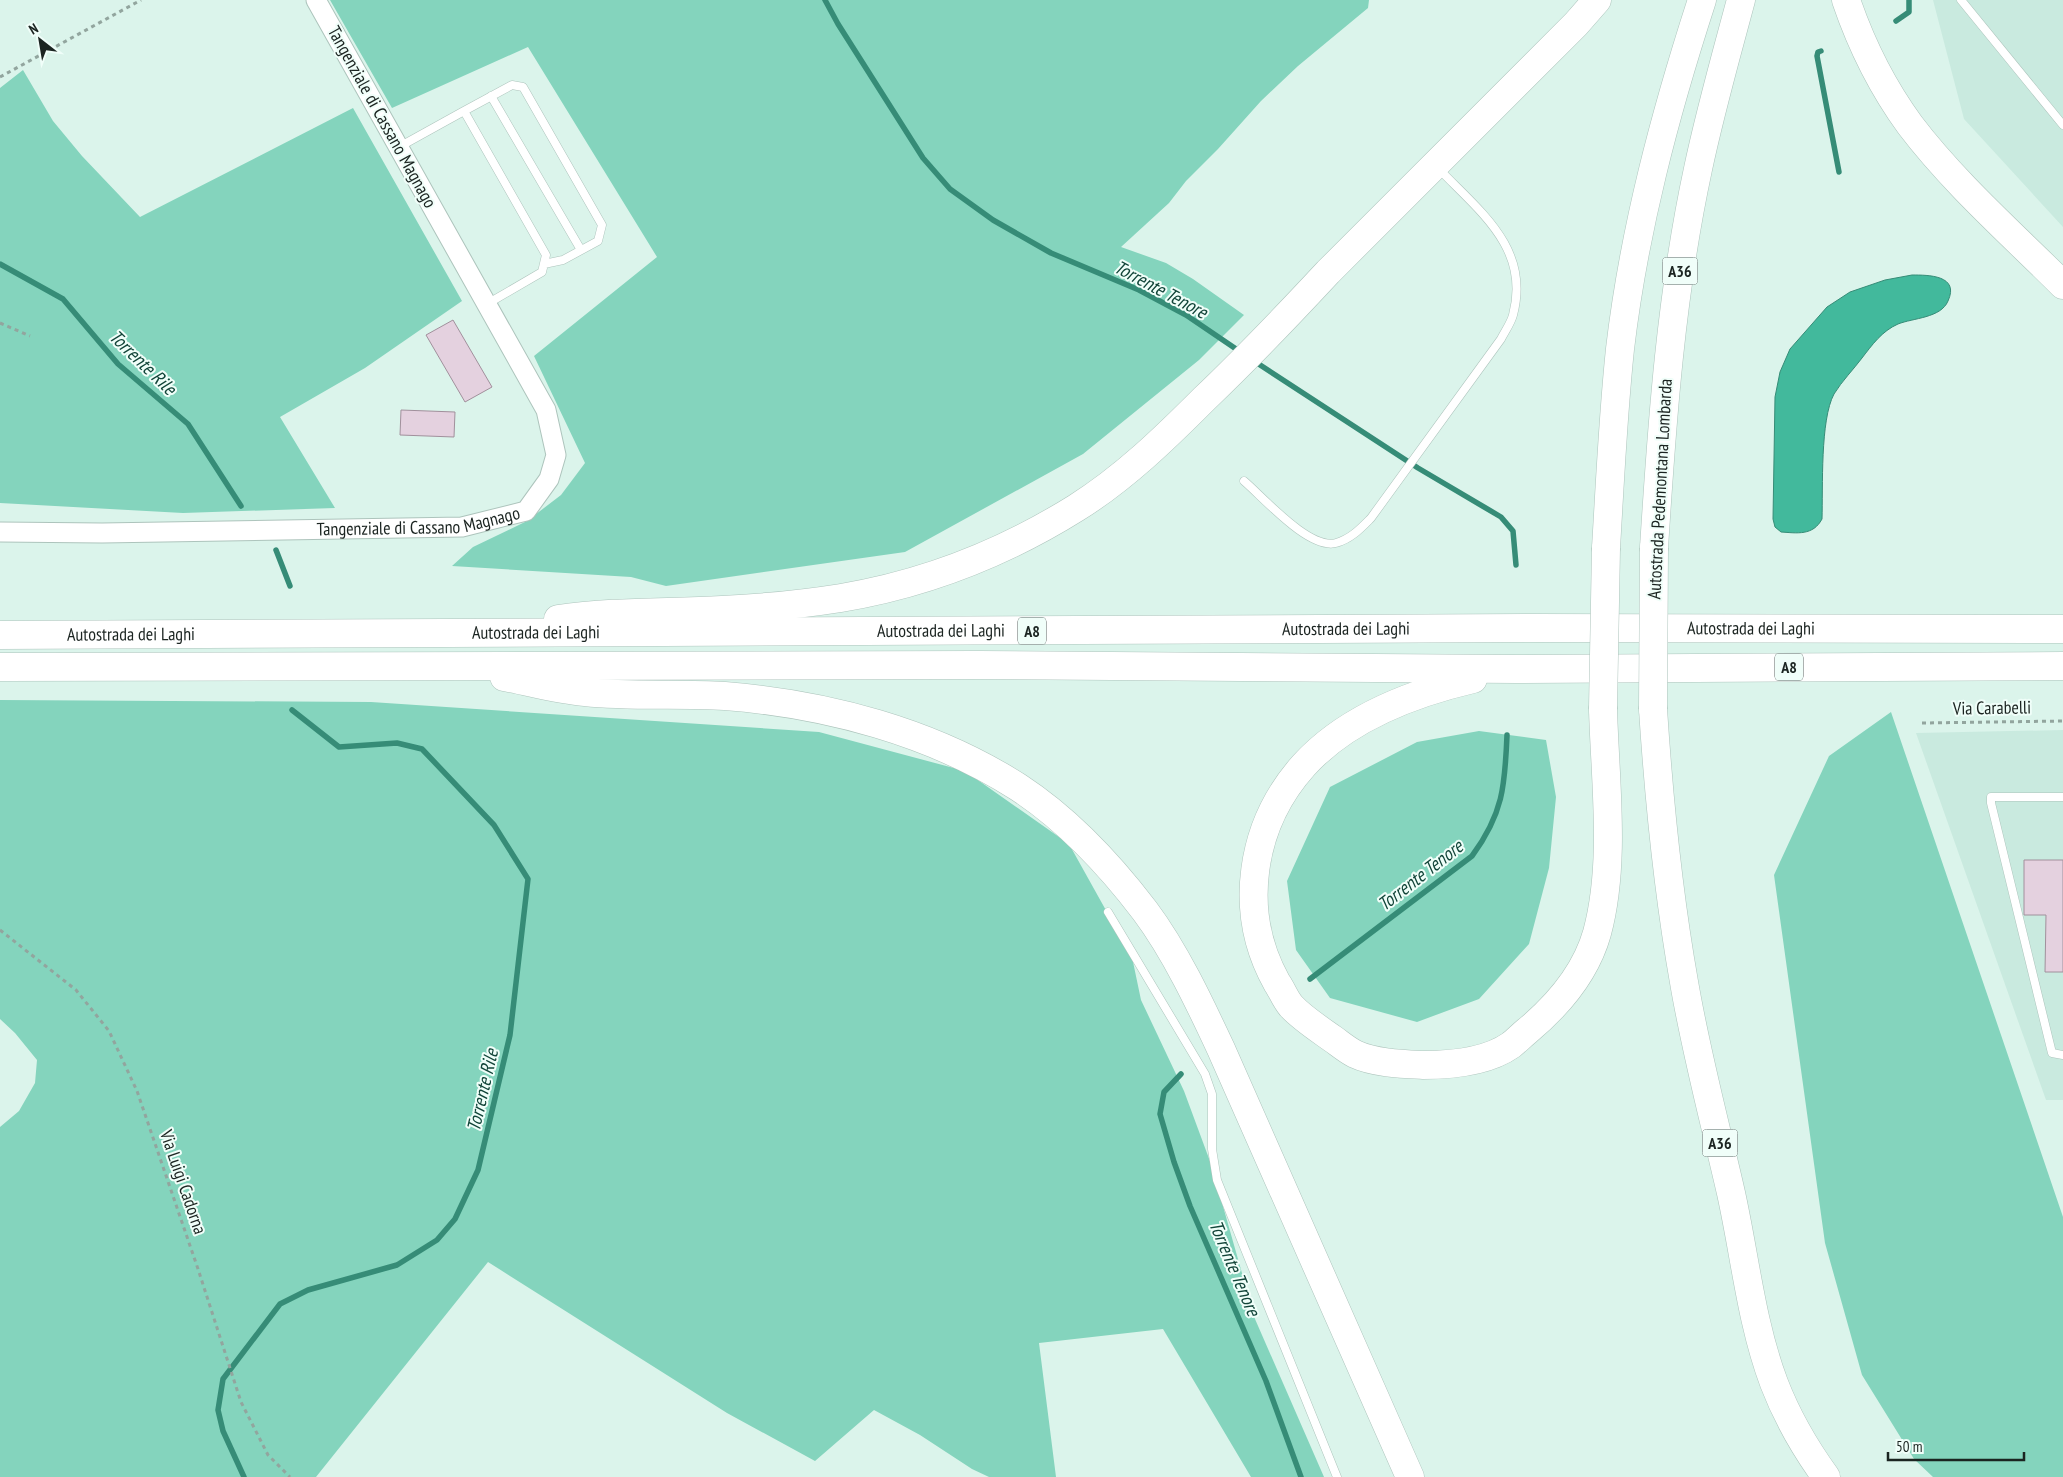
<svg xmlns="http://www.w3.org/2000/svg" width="2063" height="1477" font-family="'PT Sans Narrow',sans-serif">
  <rect width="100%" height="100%" fill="#dbf4eb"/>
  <path fill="#c9eadf" d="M1933,0H2063V227L1964,119Z
    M2063,730V1100H2046L1916,733Z"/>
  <path fill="#84d4bd" d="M330,0H1369L1368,8L1298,66L1261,101L1218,149L1186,181L1169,203L1121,247L1166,263L1193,279L1244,315L1199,360L1083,454L905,552L666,586L631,577L452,566L473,547L527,521L561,495L585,463L534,356L657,257L528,47L392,108Z
    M23,70L53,121L82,156L140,217L353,108L462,301L365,368L280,417L335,508L183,513L0,503V88Z
    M0,700L371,702L819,732L965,771L1069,844L1132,957L1141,1000L1184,1091L1211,1164L1255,1319L1324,1477H1251L1163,1329L1039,1343L1056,1477H989L972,1469L920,1435L874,1410L815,1461L727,1413L488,1262L316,1477H0V1127L19,1111L35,1083L37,1060L15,1033L0,1019Z
    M1891,712L2063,1217V1477H1933L1914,1459L1862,1375L1825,1243L1774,875L1829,756Z
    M1479,731L1546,740L1556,797L1549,868L1529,944L1479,999L1417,1022L1330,998L1296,950L1287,881L1330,787L1417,742Z"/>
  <path fill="#42b99c" stroke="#368c77" d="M1912,275C1928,275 1960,275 1948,301C1941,318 1913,318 1898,324C1882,331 1872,345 1862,358C1853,370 1842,381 1834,394C1820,420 1823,488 1822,519C1813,536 1797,533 1781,532L1775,527L1773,519L1775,397L1780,372L1790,349L1827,307L1850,292L1885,280Z"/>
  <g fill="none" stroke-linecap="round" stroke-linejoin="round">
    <path stroke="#368c77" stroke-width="5.5" d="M825,0L838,24L923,158L950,189L993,220L1051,253L1139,290L1186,315L1242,353
      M1896,21L1909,12V0
      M1821,51L1818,52L1817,56L1839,172
      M0,264L63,299L118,364L188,424L241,506
      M1254,361L1418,468L1501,517L1513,531L1516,565
      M276,550L290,586
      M1310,979L1472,856C1503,814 1505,786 1507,735
      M1181,1074L1164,1092L1160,1114L1174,1162L1190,1206L1266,1381L1301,1477
      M244,1477L223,1431L218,1410L223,1379L280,1304L308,1290L397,1265L437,1240L455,1219L478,1170L510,1035L528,879L494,825L422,749L397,743L339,747L292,710"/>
  </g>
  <path fill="#e4d1df" stroke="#a1909c" d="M453,320L492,387L465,402L426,335Z
    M401,410L455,412L454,437L400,435Z
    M2024,860H2063V972H2045L2046,915H2024Z"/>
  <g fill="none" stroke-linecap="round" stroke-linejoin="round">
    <g stroke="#adc4bc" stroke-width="9">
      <path id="service" d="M1961,0L2063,125
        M491,96L581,250
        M464,111L512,85L523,87L602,225L598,241L563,260L544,264
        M399,147L464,111L546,255L542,272L487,304
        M1244,481C1264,498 1309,550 1336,543C1351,539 1361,528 1371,518L1501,339C1505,331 1511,323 1513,315C1531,248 1479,211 1438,168
        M2063,797H1991V803L2052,1053L2063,1055
        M1108,912L1205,1074L1212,1094V1149L1217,1180L1337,1477"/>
    </g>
    <g stroke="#adc4bc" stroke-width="21">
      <g id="tertiary">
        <path id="s1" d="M0,532L102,533L462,527L526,511L549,479L556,455L546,410L316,0"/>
      </g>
    </g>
    <g stroke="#adc4bc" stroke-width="29">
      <g id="motorway">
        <path d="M1846,0C1861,44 1883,88 1910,125C1954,183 2012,234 2063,285"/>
        <path d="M1606,548C1610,482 1613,415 1620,349C1634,230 1665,114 1702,0"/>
        <path d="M1654,548C1662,421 1671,294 1698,169C1710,112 1726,56 1741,0"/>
        <path d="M558,619C613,611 667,613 722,610C762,608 803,604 841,598C925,584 1004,553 1076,508C1124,478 1165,438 1204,399C1247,358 1288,315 1328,272L1576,24L1597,0"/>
        <path id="s2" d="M0,635L1530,628L2063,629"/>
        <path d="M0,667L979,665L1516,669L2063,666"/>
        <path d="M504,677C531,682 558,690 585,692C632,697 679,693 725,696C827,704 932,732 1018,787C1067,819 1110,865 1145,911C1175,951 1200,1004 1221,1049L1410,1477"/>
        <path d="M1473,679C1413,693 1347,718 1304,765C1250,825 1237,912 1277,983C1282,990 1285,999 1291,1006C1302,1018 1319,1029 1333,1039C1340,1044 1347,1050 1355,1054C1374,1063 1402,1064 1423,1065C1451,1065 1487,1062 1511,1045C1516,1041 1521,1036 1527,1031C1557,1006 1586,972 1597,933C1616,863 1605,781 1603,709"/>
        <path d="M1653,709C1659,801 1668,892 1684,982C1696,1053 1715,1123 1731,1193C1745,1256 1751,1322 1774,1383C1787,1417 1805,1448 1826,1477"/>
      </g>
    </g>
    <path stroke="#92a59e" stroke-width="3" stroke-dasharray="4 4" stroke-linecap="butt" d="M0,77L141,0
      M0,323L30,336
      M1922,723L2063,721
      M0,930L76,990L109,1031L137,1091L198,1269L241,1402L268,1455L290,1477"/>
    <use href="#service" stroke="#fff" stroke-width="8"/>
    <use href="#tertiary" stroke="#fff" stroke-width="19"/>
    <use href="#motorway" stroke="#fff" stroke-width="28"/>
    <g stroke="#adc4bc" stroke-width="29" stroke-linecap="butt">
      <path id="motorway-bridge" d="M1603,709L1606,548
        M1653,709L1654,548"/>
    </g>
    <use href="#motorway-bridge" stroke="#fff" stroke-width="28"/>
  </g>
  <g text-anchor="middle" stroke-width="4" stroke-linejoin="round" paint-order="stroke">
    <g fill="#f0fef9" stroke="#5b6562" stroke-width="1">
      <rect x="1662.5" y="257.5" width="35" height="27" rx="4"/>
      <rect x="1018" y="617.5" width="28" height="27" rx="4"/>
      <rect x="1775" y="653.5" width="28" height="27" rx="4"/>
      <rect x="1702.5" y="1129.5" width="35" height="27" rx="4"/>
    </g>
    <g font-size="16" font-weight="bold" fill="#1b2421">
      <text x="1680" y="277">A36</text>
      <text x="1032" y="637">A8</text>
      <text x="1789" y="673">A8</text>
      <text x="1720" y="1149">A36</text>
    </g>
    <g font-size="18" fill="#1b2421" stroke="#f0fef9">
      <text transform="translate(382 117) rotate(61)" y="6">Tangenziale di Cassano Magnago</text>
      <text transform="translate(1660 489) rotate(-87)" y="6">Autostrada Pedemontana Lombarda</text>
      <text dy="6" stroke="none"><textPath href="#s1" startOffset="419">Tangenziale di Cassano Magnago</textPath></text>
      <text dy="6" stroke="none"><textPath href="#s2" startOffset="1751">Autostrada dei Laghi</textPath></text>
      <text dy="6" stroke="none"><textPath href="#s2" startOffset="1346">Autostrada dei Laghi</textPath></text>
      <text dy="6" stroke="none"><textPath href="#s2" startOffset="941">Autostrada dei Laghi</textPath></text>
      <text dy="6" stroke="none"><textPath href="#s2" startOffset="536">Autostrada dei Laghi</textPath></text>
      <text dy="6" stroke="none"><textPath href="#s2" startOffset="131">Autostrada dei Laghi</textPath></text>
      <text transform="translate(1992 708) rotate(-1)" y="6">Via Carabelli</text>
      <text transform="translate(183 1182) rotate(71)" y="6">Via Luigi Cadorna</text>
    </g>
    <g font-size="19" font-style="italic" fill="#124539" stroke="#f0fef9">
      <text transform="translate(1161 289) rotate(28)" y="7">Torrente Tenore</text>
      <text transform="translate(143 362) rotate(44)" y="7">Torrente Rile</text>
      <text transform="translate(1420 875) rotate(-38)" y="7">Torrente Tenore</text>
      <text transform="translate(482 1090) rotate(-77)" y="7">Torrente Rile</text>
      <text transform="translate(1235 1268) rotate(67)" y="7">Torrente Tenore</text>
    </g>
  </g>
  <g transform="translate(40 40) rotate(329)" stroke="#f0fef9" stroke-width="4" paint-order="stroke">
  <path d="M0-4L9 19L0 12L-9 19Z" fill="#1b2421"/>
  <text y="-8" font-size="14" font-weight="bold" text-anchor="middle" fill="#1b2421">N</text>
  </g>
  <path d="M1888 1452v8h136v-8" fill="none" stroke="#1b2421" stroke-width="2.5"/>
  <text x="1896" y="1452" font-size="15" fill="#1b2421" stroke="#f0fef9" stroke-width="4" paint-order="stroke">50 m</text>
</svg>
